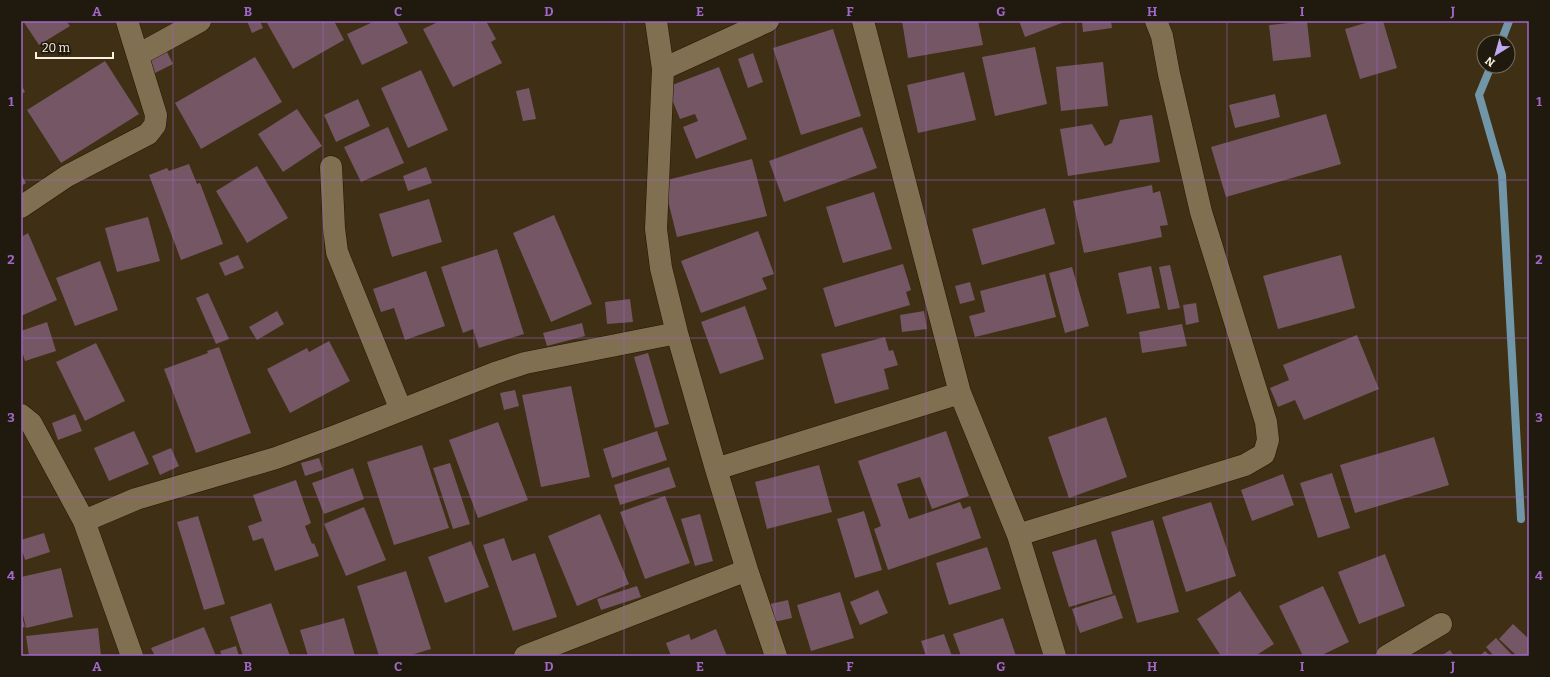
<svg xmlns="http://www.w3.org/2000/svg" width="1550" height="677" font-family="Bitter,serif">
  <rect width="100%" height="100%" fill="#3f2f15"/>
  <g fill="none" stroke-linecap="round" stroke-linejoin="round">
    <path stroke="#7096a8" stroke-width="8" d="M1501,42L1509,21
      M1491,66L1479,95L1502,175L1521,519"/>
  </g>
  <path fill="#755665" d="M23,21H66L70,26L39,45Z
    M247,21H260L263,28L252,33Z
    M271,21H334L344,40L293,69L267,23Z
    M375,21H397L408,43L362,65L347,34Z
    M440,21H486L496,39L491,42L502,63L453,87L423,29Z
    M902,21H978L983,45L908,58Z
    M1019,21H1067L1025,37Z
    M1082,21H1111L1112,28L1083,32Z
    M1307,21L1311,57L1273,61L1269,25Z
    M1372,21H1383L1397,68L1360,79L1345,29Z
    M833,29L861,116L801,135L773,48Z
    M164,46L173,64L151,75L141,58Z
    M1035,47L1047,104L995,116L982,57Z
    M753,53L763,82L748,88L738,59Z
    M255,57L282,102L201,149L175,103Z
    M105,61L139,114L61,163L27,110Z
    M1103,62L1108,106L1061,111L1056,67Z
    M719,67L747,139L696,159L683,127L698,121L695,114L680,119L667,87Z
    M421,70L448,130L408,148L381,88Z
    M964,72L976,120L918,133L907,85Z
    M21,84L25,92L21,94Z
    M529,88L536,119L523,121L516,91Z
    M1275,94L1280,117L1235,128L1229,105Z
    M358,99L370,126L336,142L324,115Z
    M297,109L322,146L283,172L258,134Z
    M1326,114L1341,164L1226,197L1211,147Z
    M1152,115L1160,162L1068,176L1060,129L1092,124L1105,146L1112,143L1120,120Z
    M388,127L404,163L361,182L344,147Z
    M862,127L877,168L784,202L769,161Z
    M752,159L767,216L677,237L663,181Z
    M189,164L197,184L200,183L223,244L181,260L149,175L167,168L169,171Z
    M257,166L288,218L247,243L216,191Z
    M426,167L432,183L408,191L403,176Z
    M21,174L26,183L21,186Z
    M1152,185L1153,193L1160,191L1168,225L1160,226L1162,237L1084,253L1073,201Z
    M874,192L892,249L843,263L826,207Z
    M429,199L442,242L392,257L379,214Z
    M1045,208L1055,244L982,265L972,229Z
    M554,215L592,304L551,322L513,233Z
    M148,217L160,261L117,272L105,228Z
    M758,231L774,274L762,278L767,289L701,313L681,261Z
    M28,233L57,300L21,316V237Z
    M497,249L524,334L479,348L473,329L463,333L441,267Z
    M238,255L244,268L225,276L219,263Z
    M1341,255L1355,308L1278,329L1263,276Z
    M100,261L118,310L75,326L56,278Z
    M903,264L911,290L906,292L910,305L835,327L823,288Z
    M1170,265L1180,308L1168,310L1159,267Z
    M1151,266L1160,308L1127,314L1118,273Z
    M1072,267L1089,326L1065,333L1049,273Z
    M426,271L445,326L405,340L394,308L381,312L373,289Z
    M1045,274L1056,317L975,337L969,316L985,312L980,291Z
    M970,282L975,300L960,304L955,286Z
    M208,293L229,339L216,344L196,298Z
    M630,299L633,322L607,324L605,302Z
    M1196,303L1199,322L1186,325L1183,305Z
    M745,306L764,359L720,374L701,322Z
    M277,311L284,324L257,340L249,327Z
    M924,311L927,329L902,332L900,315Z
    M47,322L56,351L25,361L21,349V331Z
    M582,323L585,336L547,346L543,333Z
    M1182,324L1187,346L1142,353L1139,332Z
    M1357,335L1379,389L1304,420L1295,400L1278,407L1270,388L1289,380L1283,365Z
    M885,337L889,351L893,350L898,365L884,369L889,389L835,404L821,354Z
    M329,341L350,381L290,413L267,369L307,348L309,352Z
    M96,343L125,401L85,421L56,362Z
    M219,347L251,433L196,453L164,369L208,353L207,351Z
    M648,353L669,424L655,428L634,357Z
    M571,386L590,477L541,487L522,395Z
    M515,390L519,406L504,410L500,393Z
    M75,414L82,431L58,440L52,423Z
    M1106,417L1127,477L1069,498L1048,437Z
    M498,422L528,500L478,518L449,440Z
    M134,431L149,464L109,481L94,448Z
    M657,431L667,460L612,478L603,449Z
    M946,431L969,496L932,509L920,477L897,484L909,519L960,502L963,509L970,506L981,538L888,570L874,529L881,526L858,461Z
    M1434,437L1449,485L1355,513L1340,465Z
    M422,445L449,528L394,545L367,462Z
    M171,448L179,466L160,475L152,456Z
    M319,458L323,470L305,476L301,463Z
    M450,463L470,524L453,529L433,468Z
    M819,465L832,512L767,529L755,482Z
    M669,467L676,487L620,505L614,485Z
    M353,468L364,499L324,514L312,483Z
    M1332,473L1350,528L1318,538L1300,483Z
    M1283,474L1294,505L1252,521L1241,490Z
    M296,480L311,523L305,526L312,544L314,543L319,556L275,571L263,538L253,541L248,526L262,521L253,495Z
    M665,496L690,563L645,579L620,512Z
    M1211,502L1236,576L1186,592L1162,517Z
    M364,507L386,560L346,576L324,524Z
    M864,511L882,570L855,578L837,519Z
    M600,514L629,584L577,606L548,536Z
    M700,514L713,561L695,566L681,519Z
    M198,516L225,604L204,610L177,522Z
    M1153,520L1179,612L1137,623L1111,532Z
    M44,533L50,552L25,560L21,546V540Z
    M504,538L512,561L535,553L557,617L513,631L483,545Z
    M1096,539L1113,594L1069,607L1052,552Z
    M471,541L489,587L445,603L428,557Z
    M987,547L1001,589L949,605L936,563Z
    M1385,554L1405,606L1359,624L1338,572Z
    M61,568L73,617L26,628L21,607V577Z
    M406,571L431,649L408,656H379L357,586Z
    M637,586L641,597L601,610L597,599Z
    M1323,586L1349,642L1320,656H1303L1279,606Z
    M878,590L888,613L860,625L850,602Z
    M1240,591L1274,644L1255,656H1221L1197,619Z
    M840,592L854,638L811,651L797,605Z
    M1115,595L1123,618L1080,633L1072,609Z
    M788,600L792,618L774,622L770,604Z
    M271,603L290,656H243L230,617Z
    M21,613L25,627L21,628Z
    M344,618L355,656H308L300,630Z
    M1003,618L1016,656H961L953,634Z
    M1513,624L1529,639V656H1517L1499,639Z
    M204,627L216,656H155L151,648Z
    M98,628L101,656H29L26,636Z
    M716,629L727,656H671L666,643L689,634L691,640Z
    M944,634L952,656H926L921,641Z
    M1496,638L1513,656H1494L1486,647Z
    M236,646L239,656H222L220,651Z
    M1450,650L1454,656H1441Z
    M1485,651L1490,656H1480Z"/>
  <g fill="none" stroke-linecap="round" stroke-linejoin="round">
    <g stroke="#261700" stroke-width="23">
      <path id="street" d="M656,21L663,69L656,229L661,268L677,333L716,469L747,570L776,656
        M863,21L960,393L1018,535L1055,656
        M138,55L200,21
        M663,69L768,21
        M331,167L334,228L337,252L401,410
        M21,207L67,176L148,134L155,125L156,115L127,21
        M21,415L31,423L84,521L132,656
        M716,469L960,393
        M84,521L136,499L276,458L338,435L495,373L525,363L677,333
        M1018,535L1245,465L1264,454L1268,440L1266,422L1201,212L1169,74L1162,36L1156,21
        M525,656L747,570
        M1387,656L1441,624"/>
    </g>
    <use href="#street" stroke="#816f52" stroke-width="22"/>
  </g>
  <path fill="none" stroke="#a167c9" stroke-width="1" stroke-opacity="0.55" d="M173,21V656M323,21V656M474,21V656M624,21V656M775,21V656M926,21V656M1076,21V656M1227,21V656M1377,21V656M21,180H1529M21,338H1529M21,497H1529"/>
  <rect width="1550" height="677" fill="none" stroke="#20190d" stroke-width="44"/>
  <g transform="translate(1496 54) rotate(217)"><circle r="19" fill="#20190d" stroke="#786f62"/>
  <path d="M0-3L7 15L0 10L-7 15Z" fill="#bea9f4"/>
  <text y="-6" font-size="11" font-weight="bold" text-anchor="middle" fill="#fbf1e1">N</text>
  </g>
  <path d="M36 52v6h77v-6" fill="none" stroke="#fbf1e1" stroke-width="2"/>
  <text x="42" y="52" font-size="12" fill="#fbf1e1" stroke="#20190d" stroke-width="3" paint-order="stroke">20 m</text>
  <rect x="22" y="22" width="1506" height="633" fill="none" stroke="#a167c9" stroke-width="1.5"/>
  <g font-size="13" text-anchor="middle" font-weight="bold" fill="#a167c9">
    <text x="97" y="16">A</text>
    <text x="248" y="16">B</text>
    <text x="398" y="16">C</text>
    <text x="549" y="16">D</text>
    <text x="700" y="16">E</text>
    <text x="850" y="16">F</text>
    <text x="1001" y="16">G</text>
    <text x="1152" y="16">H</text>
    <text x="1302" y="16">I</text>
    <text x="1453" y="16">J</text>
    <text x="11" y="106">1</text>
    <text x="1539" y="106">1</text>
    <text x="11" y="264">2</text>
    <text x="1539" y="264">2</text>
    <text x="11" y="422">3</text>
    <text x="1539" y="422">3</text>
    <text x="11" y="580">4</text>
    <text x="1539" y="580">4</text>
    <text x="97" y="671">A</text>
    <text x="248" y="671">B</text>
    <text x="398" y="671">C</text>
    <text x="549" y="671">D</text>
    <text x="700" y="671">E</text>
    <text x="850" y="671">F</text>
    <text x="1001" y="671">G</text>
    <text x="1152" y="671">H</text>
    <text x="1302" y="671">I</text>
    <text x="1453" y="671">J</text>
  </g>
</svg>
